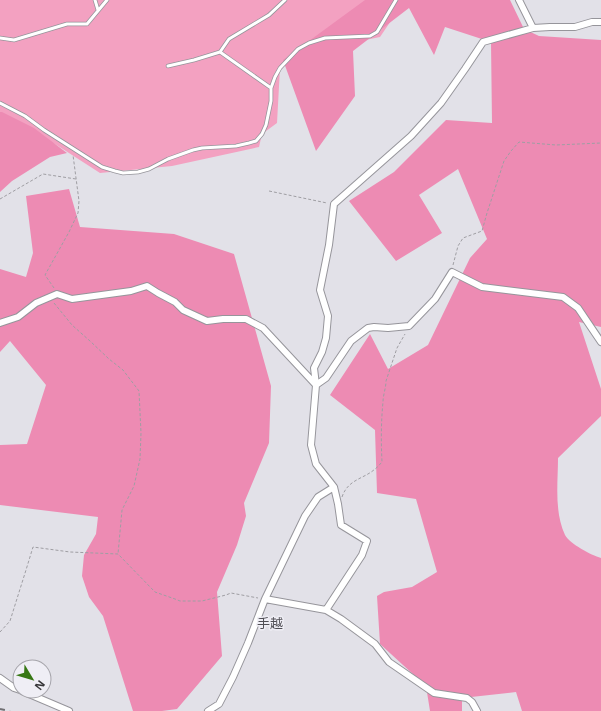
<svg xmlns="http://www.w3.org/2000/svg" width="601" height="711" font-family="'Open Sans','Noto Sans JP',sans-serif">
  <rect width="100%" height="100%" fill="#e2e1e8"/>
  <path fill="#f3a1c1" d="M0,0H405L380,37L311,51L280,68L277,123L262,134L259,147L172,166L100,173L55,144L0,124Z"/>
  <path fill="#ed8bb3" d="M365,0H510L524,29L539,36L601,40V327L579,322L601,389V416L558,458C558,483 554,511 565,535C570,544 591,555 601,558V711H522L516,692L462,698V711H430L426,686L380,644L377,596L384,592L412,587L437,572L416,499L377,493L375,430L330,395L370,334L388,369L428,345L470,258L487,239L458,169L419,195L442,233L396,261L349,201L394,172L446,120L492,123L491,42L445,27L434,55L409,8L353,51L355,96L316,151L283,60Z
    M0,112H2L34,128L67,153L50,157L12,181L0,192Z
    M69,189L80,227L174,234L234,254L271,386L269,443L244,503L246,516L237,545L217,592L222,656L177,709L162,711H133L103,616L89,597L82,576L84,555L96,534L98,517L0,505V445L27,444L46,385L10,341L0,352V269L26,277L33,253L26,196Z"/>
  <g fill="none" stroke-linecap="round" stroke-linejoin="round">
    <g stroke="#96959b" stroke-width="4.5">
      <path id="service" d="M95,0L98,10
        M0,38L14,40L67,24H87L107,0
        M220,52L271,88
        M168,66L194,60L220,52L229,39L269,15L285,0
        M0,103L25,116L44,130L102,167L115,171L123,173L138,172L149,169L168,159L193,150L202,148L236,146L249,143L256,141L262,134L266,125L271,101V88L275,77L280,68L298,49L309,43L325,38L370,36L377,32L396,0"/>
    </g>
    <g stroke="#96959b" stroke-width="8">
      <path id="minor" d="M519,0L533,28
        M0,323L18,317L36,303L57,294L72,299L131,291L147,286L158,293L175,302L183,310L207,321L223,319H246L263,328L316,385
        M316,385L326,378L351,341L368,328L374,327L388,328L409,326L435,299L452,272L482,287L563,297L578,308L601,342
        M265,599L326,610L341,619L375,644L389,662L434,693L467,698L472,702L477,711
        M326,610L362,555L367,541L341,525L338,504L334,487L316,464L311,445L316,385L314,368L322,352L326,338L328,316L320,290L329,245L334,204L411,136L441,103L465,69L483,42L533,28L550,27H575L592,22H601
        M0,678L14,688L20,690
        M22,691L69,711
        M208,711L219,704L233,677L248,643L265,599L305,516L318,497L334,487"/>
    </g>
    <path stroke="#9f9ea3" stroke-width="1" stroke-dasharray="3 2" stroke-linecap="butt" d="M269,191L327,203
      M0,199L43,174L76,179
      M453,265L458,246L463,238L482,231L487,213L504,161L511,151L519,142L556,145L601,143
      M54,288L45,275L69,232L78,213L79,201L73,155
      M54,303L72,325L90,341L109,359L123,370L139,391L141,433L140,459L134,486L122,510L118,554
      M342,497C348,479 364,479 375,469C378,467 380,464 382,462C381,442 381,422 383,402C383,395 386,388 386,381L397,348L405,334
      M0,632L10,621L26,570L33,547L70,552L118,554L155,592L175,599L180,601H202L226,595L231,593L258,598"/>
    <use href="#service" stroke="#fff" stroke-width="3"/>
    <use href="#minor" stroke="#fff" stroke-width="6"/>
    <path stroke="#717074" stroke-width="2" stroke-dasharray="5 5" stroke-linecap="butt" d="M0,709L10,711"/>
  </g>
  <g text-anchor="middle" stroke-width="3" stroke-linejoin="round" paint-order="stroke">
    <g font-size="13" fill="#504f55" stroke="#efeef5">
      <text x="270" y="628">手越</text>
    </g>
  </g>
  <g transform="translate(32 679) rotate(128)"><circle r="19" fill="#efeef5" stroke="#a5a4aa"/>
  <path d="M0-3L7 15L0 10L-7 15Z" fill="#367714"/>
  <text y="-6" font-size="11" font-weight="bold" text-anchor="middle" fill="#373639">N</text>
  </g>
</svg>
